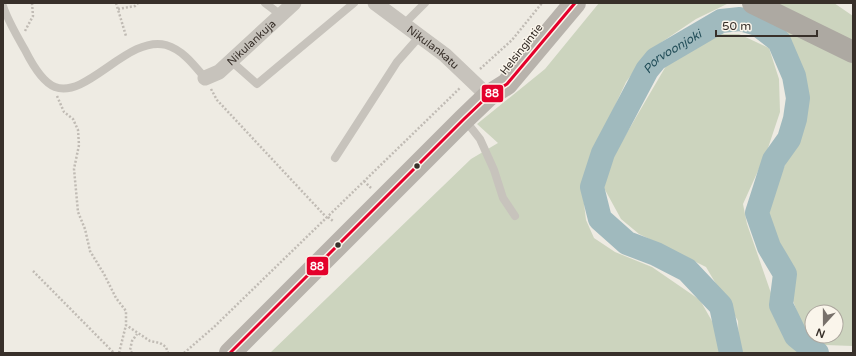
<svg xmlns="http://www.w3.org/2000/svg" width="856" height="356" font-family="'Varela Round',sans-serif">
  <rect width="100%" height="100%" fill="#eeebe3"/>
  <path fill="#ccd4be" d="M599,3H729L696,19L650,50L626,82L599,140L582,187L586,220L594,238L615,252L652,267L700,300L717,330L720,353H270L471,159L498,143L477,124L545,69Z
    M776,3H834L853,16V43Z
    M772,24L853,62V346L825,345L812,336H836V312H812V336L803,329L791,295L795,269L767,221L769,202L803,123V79L791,41Z
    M712,34H739L769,48L779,79L780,112L767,151L743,204L747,224L788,342L802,353H739L738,321L706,267L639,234L621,219L604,188L611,160L673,54Z"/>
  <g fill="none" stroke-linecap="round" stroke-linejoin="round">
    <path stroke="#a0babe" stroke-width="24" id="s1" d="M731,353L721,306L687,270L656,254L627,243L600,219L592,187L603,153L647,70L656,59L721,21L740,19L757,24L779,41L794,76L798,98L795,119L789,139L774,160L757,213L769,247L785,274L781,305L796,336L817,353"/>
    <path stroke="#c0bbb4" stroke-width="2.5" stroke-dasharray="2 2" stroke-linecap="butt" d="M116,3L126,36
      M118,9L135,6L138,3
      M25,31L33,16L32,3
      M480,69L512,40L542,3
      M211,89L217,100L327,218
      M57,96L64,112L73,119L78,130L79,145L74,169L78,212L85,229L90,251L104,274L116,298L126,311V325L150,341L160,343L166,347L168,353
      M364,181L371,188
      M328,217L333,221
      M33,271L114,353
      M119,353L126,325
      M132,353L130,350L132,341L137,334
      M184,353L214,327L460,88"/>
    <path stroke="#c7c3bc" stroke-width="8" d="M265,3L281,15
      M3,6C8,21 17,36 25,50C31,62 42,82 55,87C87,99 128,35 166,45C183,50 194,65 205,78
      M404,24L425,3
      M231,61L257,84L354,3
      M465,120L480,139L494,170L503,198L515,216
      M335,158L397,62L420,36"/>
    <g stroke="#c7c3bc" stroke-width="15">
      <path id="s2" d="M375,3L445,55L488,96"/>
      <path id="s3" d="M205,78L219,72L294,3"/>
    </g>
    <path stroke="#b8b3ac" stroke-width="22" d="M230,353L464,119L488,96L507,84L575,3"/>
    <path stroke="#ada9a2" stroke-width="22" d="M753,3L853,52"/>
    <g stroke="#faf5eb" stroke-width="6">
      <path id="bus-1" d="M230,353L464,119L488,96L507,84L575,3"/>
    </g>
    <use href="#bus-1" stroke="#e4002b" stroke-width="3"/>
  </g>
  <g fill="#38302a" stroke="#faf5eb" stroke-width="1.5">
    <circle cx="417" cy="166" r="3.5"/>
    <circle cx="338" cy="245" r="3.5"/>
  </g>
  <g text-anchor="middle" stroke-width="3" stroke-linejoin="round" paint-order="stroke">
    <g font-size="11" fill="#38302a" stroke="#faf5eb">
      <text dy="4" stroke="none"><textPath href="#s3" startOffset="59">Nikulankuja</textPath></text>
      <text dy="4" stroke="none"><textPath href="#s2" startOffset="73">Nikulankatu</textPath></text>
      <text transform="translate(521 49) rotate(-52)" y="4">Helsingintie</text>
    </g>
    <g font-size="12" font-style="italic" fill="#214d58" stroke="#faf5eb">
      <text dy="4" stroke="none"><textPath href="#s1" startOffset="394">Porvoonjoki</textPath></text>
    </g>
  </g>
  <g stroke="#faf5eb" stroke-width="1.5">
    <rect x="481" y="84" width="23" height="19" rx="4" fill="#e4002b"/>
    <rect x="306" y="256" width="23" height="20" rx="4" fill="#e4002b"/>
  </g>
  <g font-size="11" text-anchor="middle" font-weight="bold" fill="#fff">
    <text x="492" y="97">88</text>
    <text x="317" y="270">88</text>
  </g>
  <rect width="856" height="356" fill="none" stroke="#38302a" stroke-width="8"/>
  <g transform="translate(824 324) rotate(201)"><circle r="19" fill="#faf5eb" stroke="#aca69e"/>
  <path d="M0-3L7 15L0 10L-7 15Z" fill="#78716b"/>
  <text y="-6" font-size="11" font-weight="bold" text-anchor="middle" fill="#38302a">N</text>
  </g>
  <path d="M716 30v6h101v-6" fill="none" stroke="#38302a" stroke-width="2"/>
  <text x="722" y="30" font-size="12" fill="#38302a" stroke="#faf5eb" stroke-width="3" paint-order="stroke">50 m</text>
</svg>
